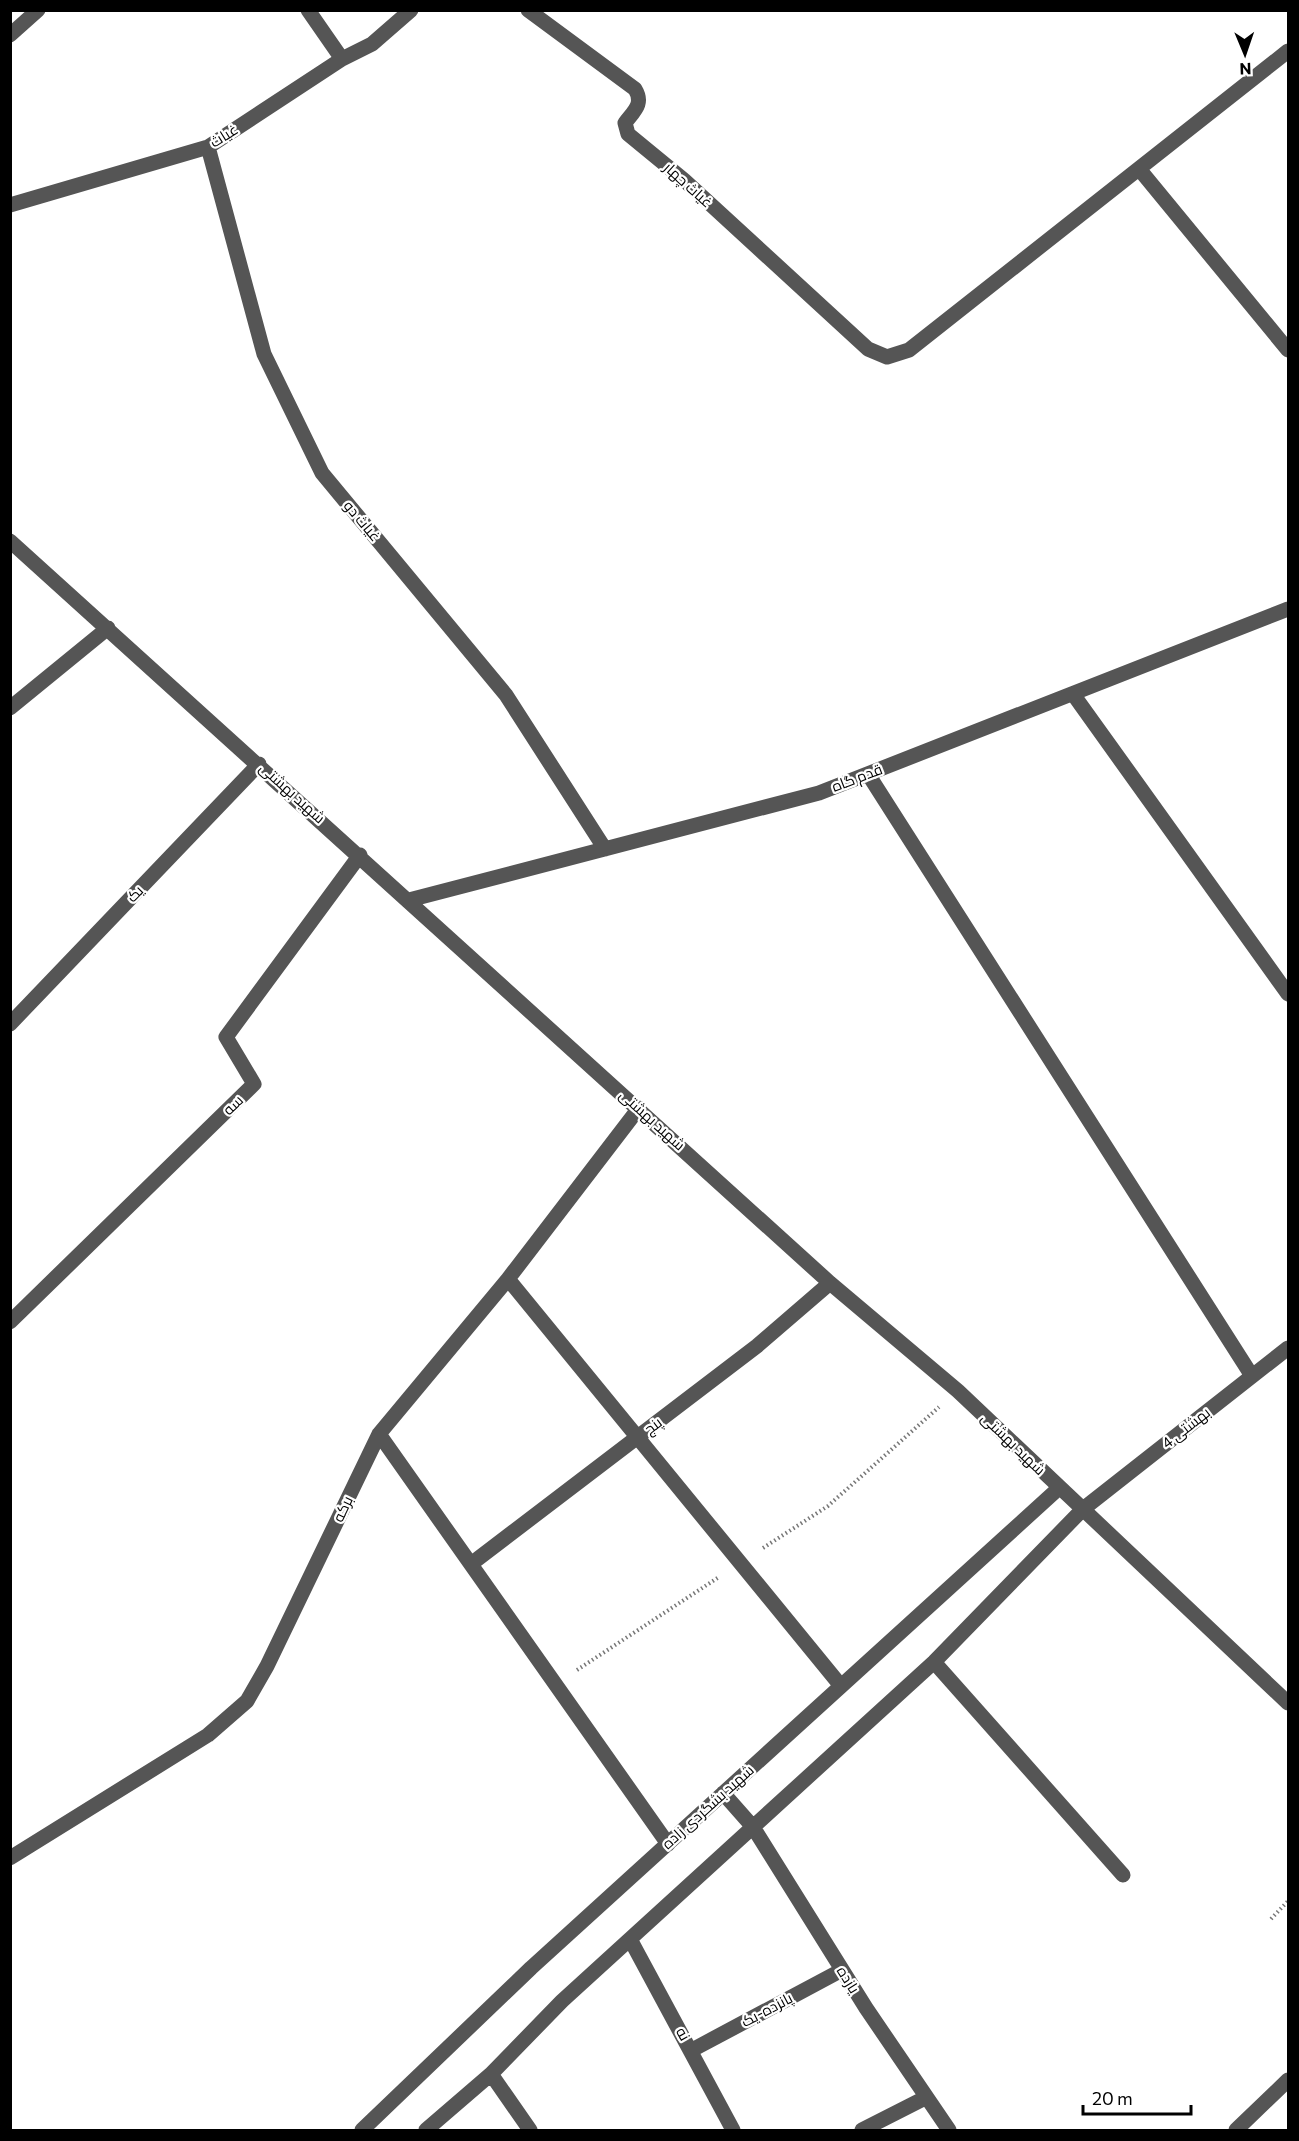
<svg xmlns="http://www.w3.org/2000/svg" width="1299" height="2141" font-family="Commissioner,Cairo,sans-serif">
  <rect width="100%" height="100%" fill="#fff"/>
  <g fill="none" stroke-linecap="round" stroke-linejoin="round">
    <path stroke="#777" stroke-width="4" stroke-dasharray="1.5 3" stroke-linecap="butt" d="M763,1548L828,1506L939,1407
      M577,1670L719,1577
      M1271,1919L1288,1901"/>
    <path stroke="#555" stroke-width="15" d="M308,10L342,59
      M528,10L635,89C644,104 634,111 625,123L628,134L684,180L868,349L887,357L909,350L1288,51
      M10,35L38,10
      M208,147L264,354L322,473L506,695L605,849
      M1140,170L1288,350
      M10,205L208,147L342,59L372,44L411,10
      M10,541L830,1283L958,1391L1288,1703
      M1073,694L1288,994
      M10,708L108,628
      M868,774L1252,1376
      M409,900L819,793L1288,609
      M10,1024L259,764
      M508,1279L841,1686
      M10,1322L254,1084L226,1037L360,855
      M379,1434L668,1844
      M471,1564L757,1346L830,1283
      M934,1662L1123,1875
      M723,1793L753,1827L866,2008L949,2130
      M10,1858L208,1735L247,1701L267,1666L379,1434L508,1279L639,1108
      M630,1939L733,2130
      M692,2050L842,1970
      M491,2074L530,2130
      M362,2130L531,1968L1059,1488
      M426,2130L491,2074L562,2001L934,1662L1083,1509L1288,1348
      M862,2130L925,2098
      M1236,2130L1288,2080"/>
  </g>
  <g text-anchor="middle" stroke-width="4.5" stroke-linejoin="round" paint-order="stroke">
    <g font-size="15" fill="#000" stroke="#fff">
      <text transform="translate(224 136) rotate(-32)" y="5">غیاث</text>
      <text transform="translate(688 185) rotate(42)" y="5">غیاث چهار</text>
      <text transform="translate(362 521) rotate(50)" y="5">غیاث دو</text>
      <text transform="translate(857 778) rotate(-21)" y="5">قدم گاه</text>
      <text transform="translate(292 793) rotate(42)" y="5">شهید بهشتی</text>
      <text transform="translate(135 894) rotate(-46)" y="5">یک</text>
      <text transform="translate(233 1105) rotate(-44)" y="5">سه</text>
      <text transform="translate(652 1120) rotate(42)" y="5">شهید بهشتی</text>
      <text transform="translate(653 1426) rotate(-37)" y="5">پنج</text>
      <text transform="translate(1186 1428) rotate(-38)" y="5">بهشتی 4</text>
      <text transform="translate(1013 1444) rotate(44)" y="5">شهید بهشتی</text>
      <text transform="translate(343 1509) rotate(-64)" y="5">برکه</text>
      <text transform="translate(708 1807) rotate(-42)" y="5">شهید بشگردی زاده</text>
      <text transform="translate(848 1980) rotate(58)" y="5">یازده</text>
      <text transform="translate(767 2010) rotate(-28)" y="5">پانزده-یک</text>
      <text transform="translate(683 2034) rotate(61)" y="5">نه</text>
    </g>
  </g>
  <rect width="1299" height="2141" fill="none" stroke="#000000" stroke-width="24"/>
  <g transform="translate(1245 54) rotate(178)" stroke="#ffffff" stroke-width="4.5" paint-order="stroke">
  <path d="M0-4.5L10 22L0 15L-10 22Z" fill="#000000"/>
  <text y="-9" font-size="16" font-weight="bold" text-anchor="middle" fill="#000000">N</text>
  </g>
  <path d="M1083 2105v9h108v-9" fill="none" stroke="#000000" stroke-width="3"/>
  <text x="1092" y="2105" font-size="18" fill="#000000" stroke="#ffffff" stroke-width="4.5" paint-order="stroke">20 m</text>
</svg>
